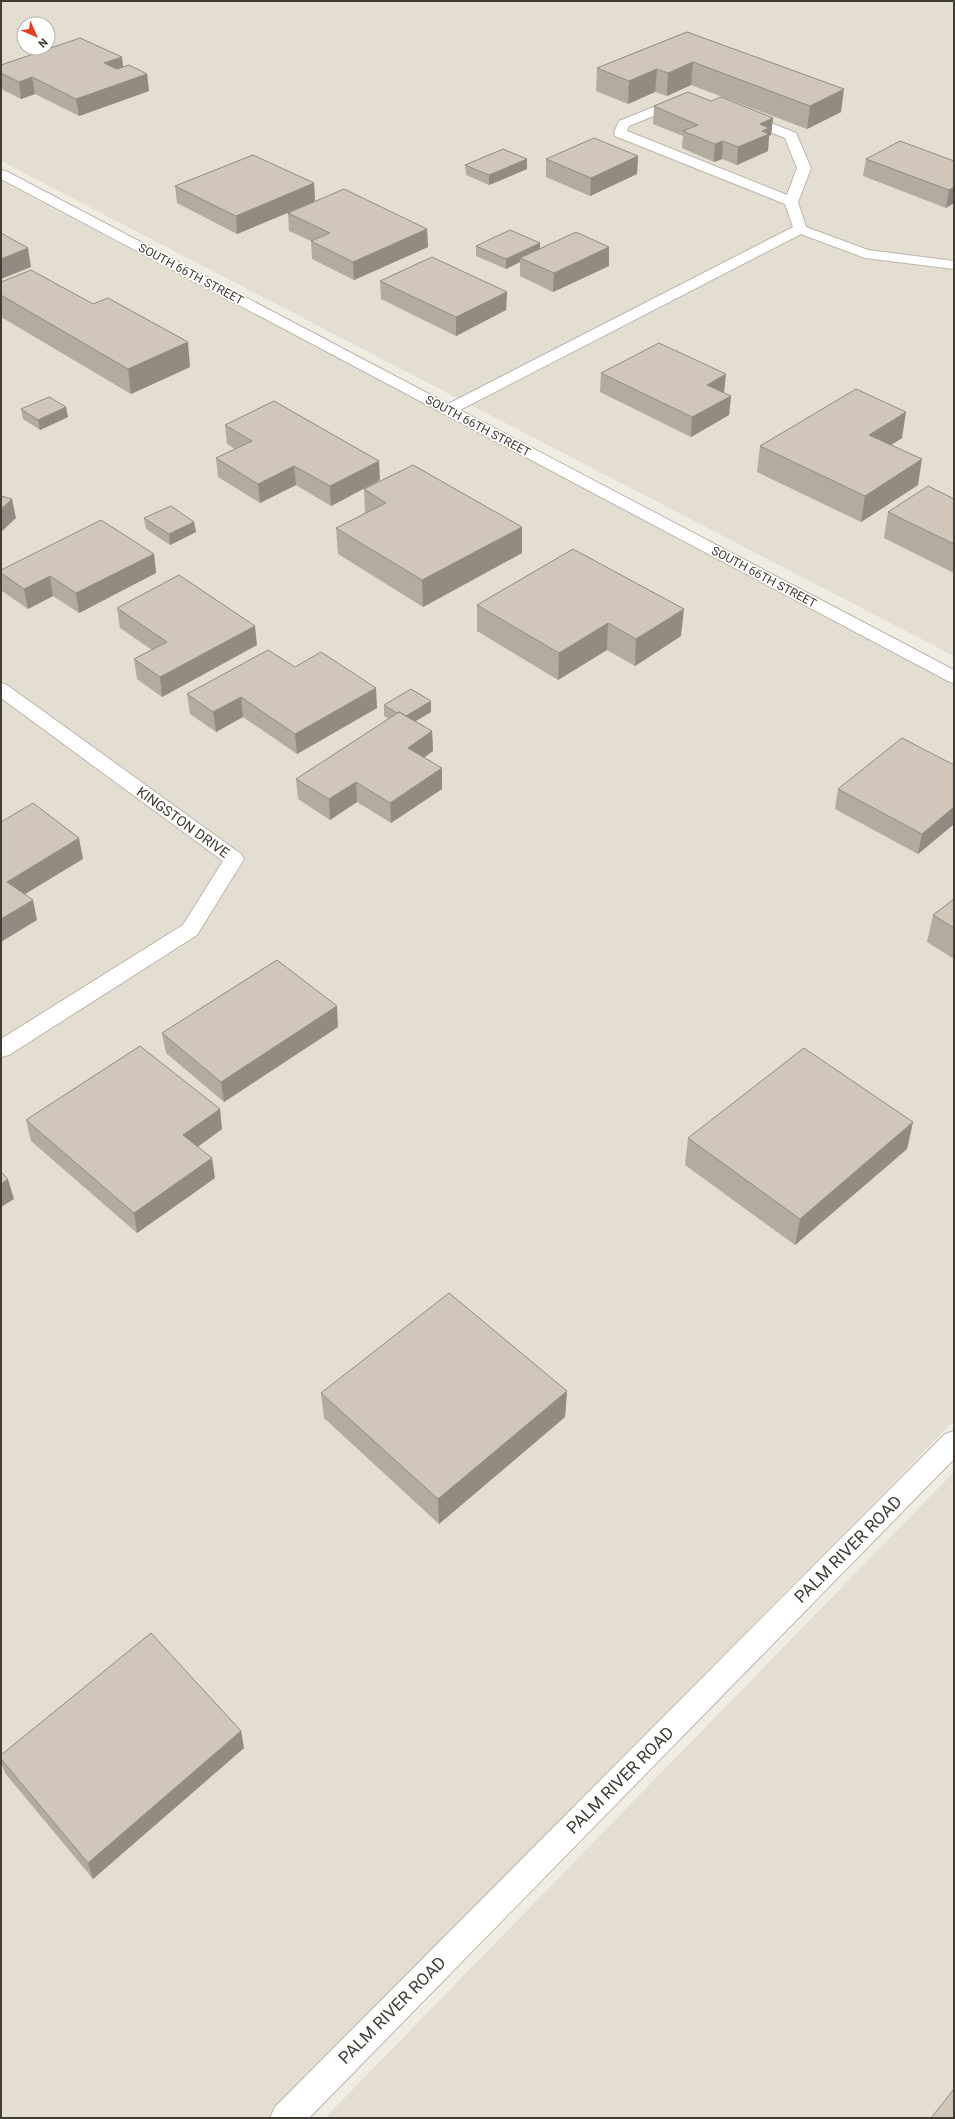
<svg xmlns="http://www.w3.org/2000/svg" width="955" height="2119" font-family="Roboto,sans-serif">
  <rect width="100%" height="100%" fill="#f0ece3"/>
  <path fill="#e3ddd2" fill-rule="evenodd" d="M1,1H954V656L1,161ZM24,24H48V48H24Z
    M1,181L954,683V1421L269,2118H1Z
    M954,1472V2118H325Z"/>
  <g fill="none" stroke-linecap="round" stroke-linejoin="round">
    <g stroke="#bdb6aa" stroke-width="2">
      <path id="minor" d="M681,96L685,97L687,100L685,103L629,126L627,131L787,195L797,168L785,138L740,120L738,117L740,114H748L796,133L811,168L798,202L806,227L868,250L954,261V269L865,258L801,234L460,410L954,670V683L948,681L1,179V170L6,171L448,404L793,227L785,204L615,136L614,133L619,121Z
        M1,683L7,685L241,854L244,859L197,935L9,1055L1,1057V1039L183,925L223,861L1,698Z
        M954,1431V1459L309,2118H270L275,2107L945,1434Z"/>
    </g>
    <use href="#minor" fill="#fff" fill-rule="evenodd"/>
  </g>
  <path fill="#b3aba0" d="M687,32L841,112L807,129L691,85L667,96L655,92L628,104L596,91L597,68Z
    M1,65L123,67L147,74L149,91L79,116L35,94L21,99L1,89Z
    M654,106L773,118L771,135L769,136L768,151L737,165L722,159L714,162L682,148L683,136L653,124Z
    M638,156L637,174L590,196L546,177V159Z
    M866,159L954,161V203L946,208L863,176Z
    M465,165L527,169L489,185L466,175Z
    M314,183L315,201L427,229L428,247L354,280L312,259L311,241L289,231L288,213L237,234L177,203L175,186Z
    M476,246L540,249L609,247V266L553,292L520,276V262L506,269L476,256Z
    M380,281L507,292L506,310L456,336L381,299Z
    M1,282L190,367L131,394L1,317Z
    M601,373L724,393L731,396L729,415L691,437L600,392Z
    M66,407L68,417L40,430L23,419L21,409Z
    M225,425L380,480L331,506L296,485L260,503L218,477L216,458L235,449L227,444Z
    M902,438L891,445L918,485L861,522L757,472L760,446Z
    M364,489L522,553L423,607L338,554L336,528L365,513Z
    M954,499V573L884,538L888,512Z
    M144,518L194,522L196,532L170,545L146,529Z
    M573,549L681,636L635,666L607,650L558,680L477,631V605Z
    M154,554L156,573L79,613L53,596L28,609L2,591L1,587V570Z
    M117,608L257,645L162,697L137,679L134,659L152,650L120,628Z
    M295,667L377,708L297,754L243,717L216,732L190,714L187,694Z
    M384,705L431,712L415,721L432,731L433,751L424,758L442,789L391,823L357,802L330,820L298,799L296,779L389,719L384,716Z
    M954,765V824L918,854L835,809L838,789Z
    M954,899V959L927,942L933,915Z
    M338,1027L224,1102L166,1053L162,1033Z
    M26,1120L222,1129L198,1147L215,1178L137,1233L31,1141Z
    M913,1122L907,1149L795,1245L685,1165L688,1138Z
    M567,1391L565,1417L439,1524L324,1418L321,1393Z
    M241,1731L244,1748L93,1879L5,1773L1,1762V1755Z"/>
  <path fill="#928b82" d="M122,57L124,74L104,63Z
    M693,62L691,85L667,96L668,73Z
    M657,69L655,92L628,104L629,81Z
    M147,74L149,91L79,116L76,99Z
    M32,77L35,94L21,99L19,82Z
    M844,89L841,112L807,129L810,106Z
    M773,118L771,135L769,136L768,151L737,165L738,147L760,124Z
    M723,141L722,159L714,162L715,144Z
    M638,156L637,174L590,196L591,178Z
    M527,159V169L489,185V175Z
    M314,183L315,201L237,234L236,216Z
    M954,187V203L946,208L949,190Z
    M427,229L428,247L354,280L353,262Z
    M540,243V253L520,258V262L506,269V259Z
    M609,247V266L553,292L554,273Z
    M28,248L31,267L1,279V259Z
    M507,292L506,310L456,336V317Z
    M188,342L190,367L131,394L128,369Z
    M726,374L724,393L707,385Z
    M731,396L729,415L691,437L692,417Z
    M66,407L68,417L40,430L38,420Z
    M906,412L902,438L866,461L869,435Z
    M922,459L918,485L861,522L865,496Z
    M379,461L380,480L331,506L330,486Z
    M294,466L296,485L260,503L258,484Z
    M12,499L16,518L1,532V509Z
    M194,522L196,532L170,545L169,534Z
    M522,527V553L423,607L422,580Z
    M154,554L156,573L79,613L76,593Z
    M50,576L53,596L28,609L24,589Z
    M684,609L681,636L635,666L636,639Z
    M608,623L607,650L558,680L559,653Z
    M255,626L257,645L162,697L160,677Z
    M376,688L377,708L297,754L295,734Z
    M241,697L243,717L216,732L213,712Z
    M431,701V712L404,728L403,717Z
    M432,731L433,751L408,768V748Z
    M442,768V789L391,823L390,803Z
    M356,782L357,802L330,820L329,799Z
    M954,807V824L918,854L922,834Z
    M79,838L83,859L12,902L7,882Z
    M33,900L37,920L1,942V919Z
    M337,1006L338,1027L224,1102L221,1082Z
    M220,1109L222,1129L186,1155L183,1135Z
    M913,1122L907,1149L795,1245L800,1219Z
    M212,1158L215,1178L137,1233L134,1213Z
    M8,1179L14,1199L1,1207V1184Z
    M567,1391L565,1417L439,1524L438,1499Z
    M241,1731L244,1748L93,1879L88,1863Z"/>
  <path fill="#d0c7ba" stroke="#928b82" d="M687,32L844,89L810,106L693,62L668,73L657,69L629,81L597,68Z
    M80,38L122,57L104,63L117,69L129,65L147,74L76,99L32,77L19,82L1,73V65Z
    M688,92L711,101L721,97L773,118L760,124L769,128L762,131L769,134L738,147L723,141L715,144L683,131L698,125L654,106Z
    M594,138L638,156L591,178L546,159Z
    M900,141L954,161V187L949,190L866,159Z
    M503,149L527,159L489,175L465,165Z
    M253,155L314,183L236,216L175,186Z
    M344,189L427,229L353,262L311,241L330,233L288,213Z
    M510,230L540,243L506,259L476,246Z
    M576,232L609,247L554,273L520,258Z
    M1,233L28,248L1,259Z
    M432,257L507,292L456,317L380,281Z
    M31,270L93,304L108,298L188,342L128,369L1,295V282Z
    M659,343L726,374L707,385L731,396L692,417L601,373Z
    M856,389L906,412L869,435L922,459L865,496L760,446Z
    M49,397L66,407L38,420L21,409Z
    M274,401L379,461L330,486L294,466L258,484L216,458L252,441L225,425Z
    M413,465L522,527L422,580L336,528L386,503L364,489Z
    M928,486L954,499V544L888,512Z
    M1,496L12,499L1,509Z
    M171,506L194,522L169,534L144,518Z
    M101,520L154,554L76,593L50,576L24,589L1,573V570Z
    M573,549L684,609L636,639L608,623L559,653L477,605Z
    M179,575L255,626L160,677L134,659L167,642L117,608Z
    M268,650L295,667L321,652L376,688L295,734L241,697L213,712L187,694Z
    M411,689L431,701L406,716L399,712L397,713L384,705Z
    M399,712L432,731L408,748L442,768L390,803L356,782L329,799L296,779Z
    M902,738L954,765V807L922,834L838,789Z
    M33,803L79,838L7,882L33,900L1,919V822Z
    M954,899V928L933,915Z
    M277,960L337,1006L221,1082L162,1033Z
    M140,1046L220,1109L183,1135L212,1158L134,1213L26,1120Z
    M804,1048L913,1122L800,1219L688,1138Z
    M1,1172L8,1179L1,1184Z
    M449,1293L567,1391L438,1499L321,1393Z
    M151,1633L241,1731L88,1863L1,1759V1755Z
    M954,2089V2118H931Z"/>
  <g text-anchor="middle" stroke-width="3.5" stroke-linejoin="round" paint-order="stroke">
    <g font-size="12" fill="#413c34" stroke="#fff">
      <text transform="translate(191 274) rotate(28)" y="4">SOUTH 66TH STREET</text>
      <text transform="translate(478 426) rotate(28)" y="4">SOUTH 66TH STREET</text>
      <text transform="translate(764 577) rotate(28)" y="4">SOUTH 66TH STREET</text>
    </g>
    <g font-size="14" fill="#413c34" stroke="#fff">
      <text transform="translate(183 822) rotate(36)" y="5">KINGSTON DRIVE</text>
    </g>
    <g font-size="17" fill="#413c34" stroke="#fff">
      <text transform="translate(848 1549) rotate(-45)" y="6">PALM RIVER ROAD</text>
      <text transform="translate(620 1780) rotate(-45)" y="6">PALM RIVER ROAD</text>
      <text transform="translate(392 2010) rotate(-45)" y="6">PALM RIVER ROAD</text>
    </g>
  </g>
  <rect width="955" height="2119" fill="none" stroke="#413c34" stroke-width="4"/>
  <g transform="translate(36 36) rotate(135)"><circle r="19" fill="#ffffff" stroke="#b3b1ae"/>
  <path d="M0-3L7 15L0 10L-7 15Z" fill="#e63e24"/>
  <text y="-6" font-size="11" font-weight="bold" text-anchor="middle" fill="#413c34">N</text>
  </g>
</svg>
